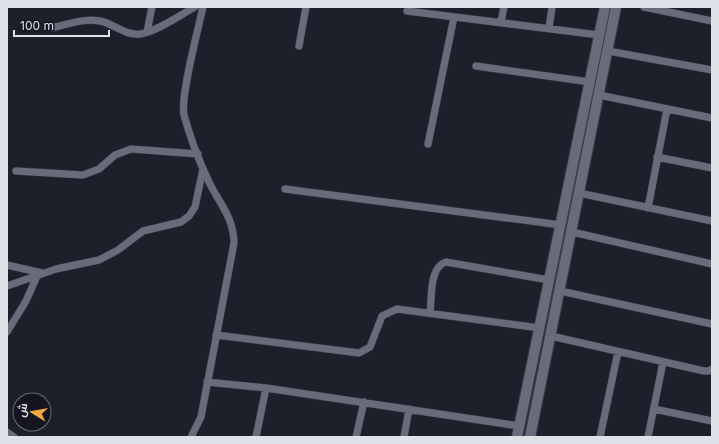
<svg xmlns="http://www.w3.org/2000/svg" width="719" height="444" font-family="Inter,Cairo,sans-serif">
  <rect width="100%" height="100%" fill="#1d1f2b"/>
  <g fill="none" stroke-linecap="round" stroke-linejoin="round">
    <g stroke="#3b3c46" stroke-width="8">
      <path id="street" d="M644,7L712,21
        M407,11L599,35
        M501,22L504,7
        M52,28C68,24 84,18 100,21C114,24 126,36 140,34C156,32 180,15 195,7
        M549,28L552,7
        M147,32L152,7
        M299,46L306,7
        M608,51L712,70
        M476,66L590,82
        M599,95L712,118
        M428,144L454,17
        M657,157L712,168
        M16,171L83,175L99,169L115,155L131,149L198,154
        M285,189L561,225
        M579,193L712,221
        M648,208L667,109
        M572,232L712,264
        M7,265L42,273
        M7,286L56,269L99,260L118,250L143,231L181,222L189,216L195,207L203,169
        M560,291L712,324
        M430,313C432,298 429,267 446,262L549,280
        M7,332L26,301L38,274
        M216,335L359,353L370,347L382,316L397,309L540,328
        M551,336L704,371H709L712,369
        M207,382L266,388L519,426
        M654,409L712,421
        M7,432L14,437
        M191,437L201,417L234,243C234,218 219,203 209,182C199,161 190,137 184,115C180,97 198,30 203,7
        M256,437L266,388
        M356,437L364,402
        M404,437L409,409
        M600,437L618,352
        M648,437L663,362"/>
    </g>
    <g stroke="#3b3c46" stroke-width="12">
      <path id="secondary" d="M517,437L605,7
        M530,437L616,7"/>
    </g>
    <use href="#street" stroke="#686b79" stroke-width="7"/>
    <use href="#secondary" stroke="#686b79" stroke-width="10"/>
  </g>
  <rect width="719" height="444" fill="none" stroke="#dfe1e9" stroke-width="16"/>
  <g transform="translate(32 412) rotate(281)"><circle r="19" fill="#141521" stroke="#656771"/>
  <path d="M0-3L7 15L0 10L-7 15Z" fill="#f3a542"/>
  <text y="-6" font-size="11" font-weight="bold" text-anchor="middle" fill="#dfe1e9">ش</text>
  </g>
  <path d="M14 30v6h95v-6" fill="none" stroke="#dfe1e9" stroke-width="2"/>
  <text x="20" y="30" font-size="12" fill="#dfe1e9" stroke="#141521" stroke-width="3" paint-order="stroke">100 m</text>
</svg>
